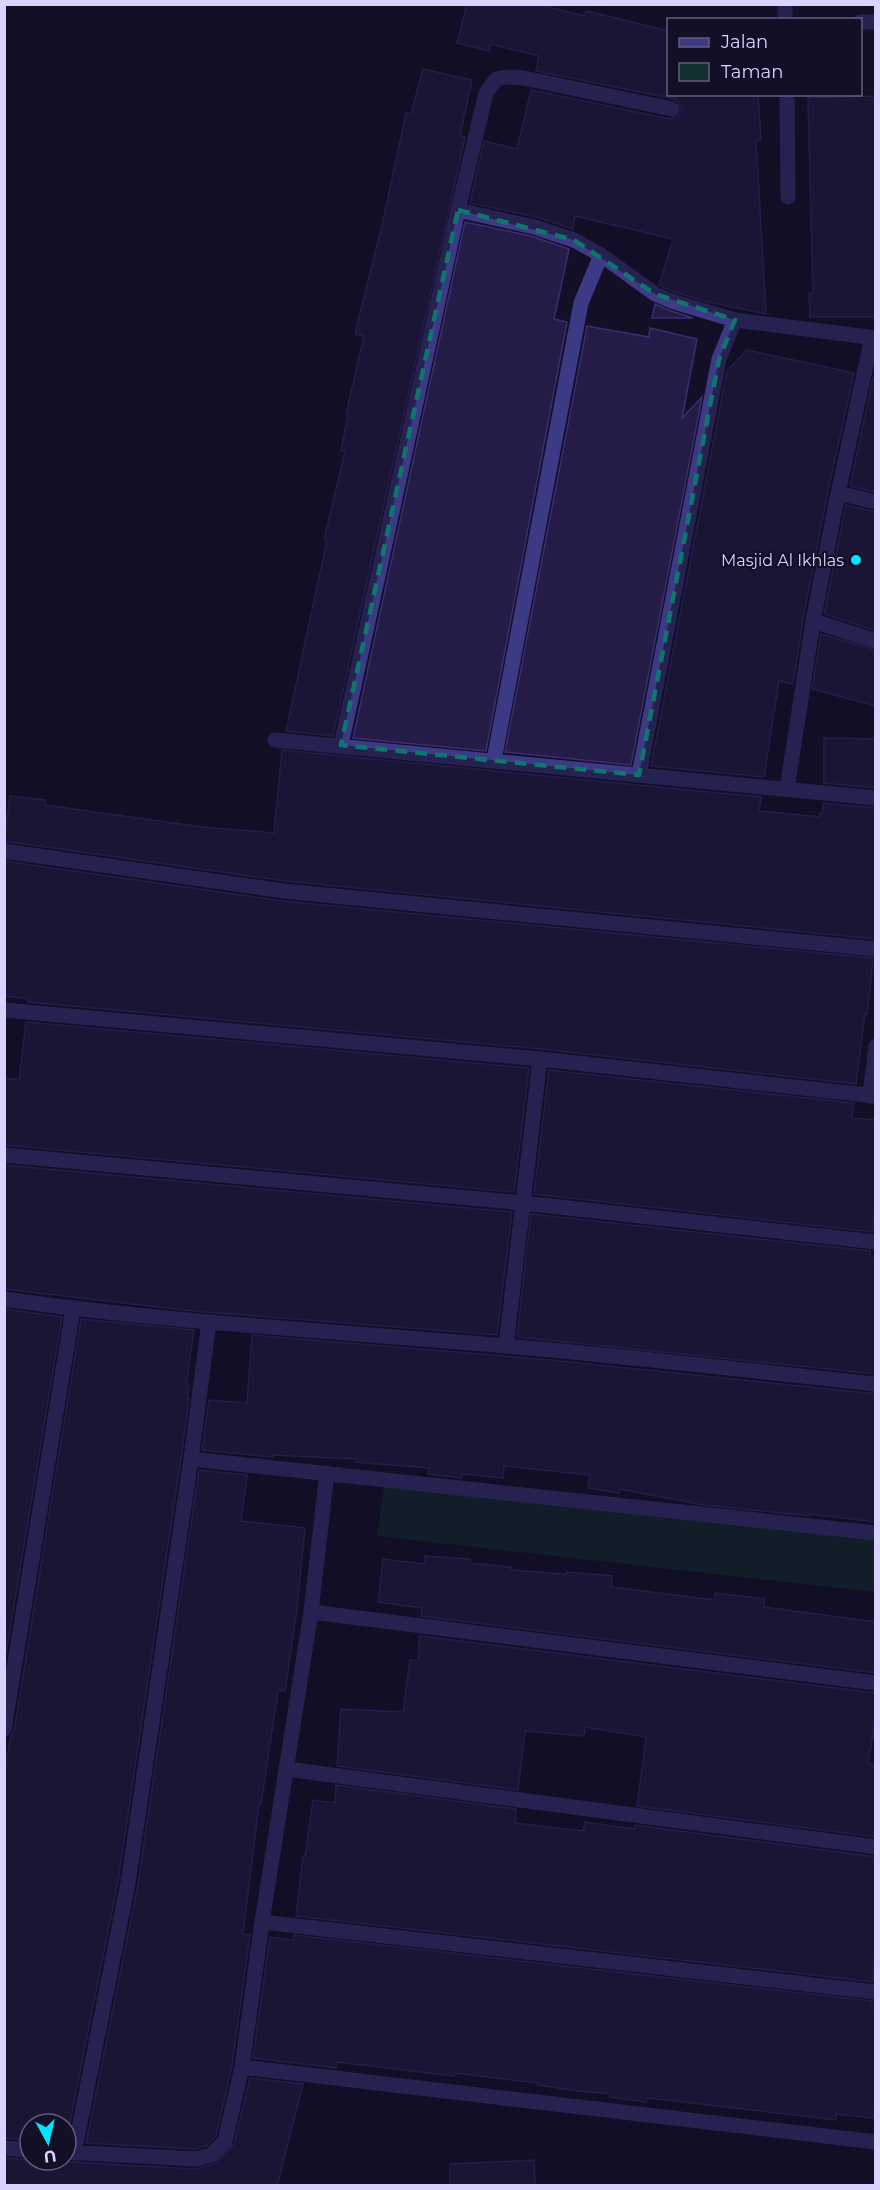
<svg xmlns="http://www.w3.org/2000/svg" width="880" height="2190" font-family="Montserrat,sans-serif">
  <rect width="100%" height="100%" fill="#130f26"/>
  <path fill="#12302f" d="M385,1482L875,1536V1592L377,1536Z"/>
  <path fill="#241b47" stroke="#3b2d73" stroke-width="1.5" d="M467,4H536L585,16L586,11L669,31V94H758L761,140H756L766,314L712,303L674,292L659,285L673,239L575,216L573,229L536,217L470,203L484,141L517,149L531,90L670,119L679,116L682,110L679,102L674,99L536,71L539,56L490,44L489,51L457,43Z
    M423,69L472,80L460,136L465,137L333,736L286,731L327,540L324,539L345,452L341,451L348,414H346L364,336L355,334L382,225L406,113L411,114Z
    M876,96V317H810L809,293H813L808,98Z
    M465,222L531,236L569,249L554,319L567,322L486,751L353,738Z
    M655,304L668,310L693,318H652Z
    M587,326L649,337L650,328L697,339L682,418L702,397L631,765L505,752Z
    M747,350L854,373L828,491L803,619L793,684L779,681L764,777L651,766L727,371Z
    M873,378H876V492L850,486Z
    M846,505L876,512V631L824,614Z
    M821,634L876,650V706L812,689Z
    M824,738L876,739V788L824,783Z
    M282,750L761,797L759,811L820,817V813H823V803L876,808L875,939L285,881L4,841L10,796L45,800V805L202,827L274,833Z
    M4,861L283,901L873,958L867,1014L865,1013L856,1084L541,1049L28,1002L29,999L4,996Z
    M26,1022L529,1068L514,1192L4,1145V1078L19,1080Z
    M549,1070L854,1103L852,1118L876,1120V1204L872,1232L534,1194Z
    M4,1165L512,1212L497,1335L193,1311L4,1289Z
    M531,1214L870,1251V1258H876V1374L517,1337Z
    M4,1309L62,1317L4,1666Z
    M81,1319L194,1330L186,1386H189L187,1399H189L181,1458L118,1881L66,2142V2124H30V2140L4,2138V1774L11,1736L14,1731Z
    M252,1335L551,1360L876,1394V1522L810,1514V1516L801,1515L704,1505L619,1489V1493L588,1488L590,1475L504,1466L503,1478L462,1474L461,1478L428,1474L429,1468L355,1462V1459L273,1455V1457L202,1450L209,1400L247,1403Z
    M199,1470L247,1475L241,1521L305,1528L297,1608L285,1691H278L261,1804H259L243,1934L250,1935L232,2065L216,2136L206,2146L195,2149L86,2143L138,1884Z
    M425,1556L470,1559V1563L511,1567V1570L566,1574L567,1572L612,1576L611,1587L714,1600L715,1593L765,1599L764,1607L876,1622V1673L421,1616L422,1608L378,1602L383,1559L425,1564Z
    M420,1636L876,1693V1715L868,1764L876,1765V1837L637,1806L646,1737L585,1727L584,1736L525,1731L518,1790L337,1766L341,1709L403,1712L410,1660L418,1661Z
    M336,1785L516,1809L515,1823L583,1831L585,1822L634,1829L635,1825L876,1857V1934L873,1982L296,1916L303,1856H305L313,1800L335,1803Z
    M294,1935L872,2001V2008H876V2101L873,2118L836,2114V2120L684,2102L647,2098L646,2102L610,2097V2094L571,2090L538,2085V2083L455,2073L454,2076L337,2062L336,2068L253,2058L270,1937L293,1940Z
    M250,2078L303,2084L277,2186H4V2158L195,2169L214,2164L234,2144Z
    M534,2160L535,2186H450V2164Z"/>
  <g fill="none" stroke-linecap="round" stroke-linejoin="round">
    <path stroke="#3d3a85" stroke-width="15" d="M785,4V20
      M860,22H876
      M787,94L788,197
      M458,210L534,227L574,240L601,255L655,294L671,301L735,320L876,338
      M838,493L876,502
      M813,621L876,641
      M275,740L876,798
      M341,745L458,210L486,93L496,79L506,77L524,78L672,109
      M494,760L581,303L601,255
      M639,775L719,359L735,320
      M787,789L813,621L838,493L872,338
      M4,851L284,891L876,949
      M4,1010L540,1059L876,1096
      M870,1096L876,1046
      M4,1155L523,1203L876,1242
      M4,1299C171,1323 338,1331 506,1346C629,1356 752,1371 876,1384
      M506,1346L540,1059
      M191,1459L876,1533
      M311,1612L876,1683
      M4,1729L73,1309
      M286,1769L876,1847
      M262,1922L876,1992
      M242,2067L876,2142
      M4,2148L30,2150
      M66,2152L196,2159L211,2155L225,2141L242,2067L262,1922L311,1612L327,1473
      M74,2153L128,1883L191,1459L209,1322"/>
  </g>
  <path d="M0 0H880V2190H0ZM458,210L574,240L655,294L735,320L719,359L639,775L341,745Z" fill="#130f26" fill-opacity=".55" fill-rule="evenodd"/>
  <path fill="none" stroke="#0f766e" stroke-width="4.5" stroke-dasharray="12 8" stroke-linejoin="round" d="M458,210L574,240L655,294L735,320L719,359L639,775L341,745Z"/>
  <circle fill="#00e5ff" stroke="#130f26" stroke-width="2" cx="856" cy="560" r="6"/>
  <g text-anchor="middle" stroke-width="4.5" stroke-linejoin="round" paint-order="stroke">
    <g font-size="16" fill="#d9d4ff" stroke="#130f26" text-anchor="end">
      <text x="844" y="566">Masjid Al Ikhlas</text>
    </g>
  </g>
  <rect width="880" height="2190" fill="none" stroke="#d9d4ff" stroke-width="12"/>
  <rect x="667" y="18" width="195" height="78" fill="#130f26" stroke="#625e7d" stroke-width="1.5"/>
  <rect x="679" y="38" width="30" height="9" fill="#3d3a85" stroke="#625e7d" stroke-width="1.5"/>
  <text x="721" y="48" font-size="18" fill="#d9d4ff">Jalan</text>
  <rect x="679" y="63" width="30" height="18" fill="#12302f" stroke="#625e7d" stroke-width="1.5"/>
  <text x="721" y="78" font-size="18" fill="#d9d4ff">Taman</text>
  <g transform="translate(48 2142) rotate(172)"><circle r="28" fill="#130f26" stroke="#625e7d" stroke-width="1.5"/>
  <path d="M0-4.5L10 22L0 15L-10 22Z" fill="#00e5ff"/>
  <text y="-9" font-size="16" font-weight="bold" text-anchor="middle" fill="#d9d4ff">U</text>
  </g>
</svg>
